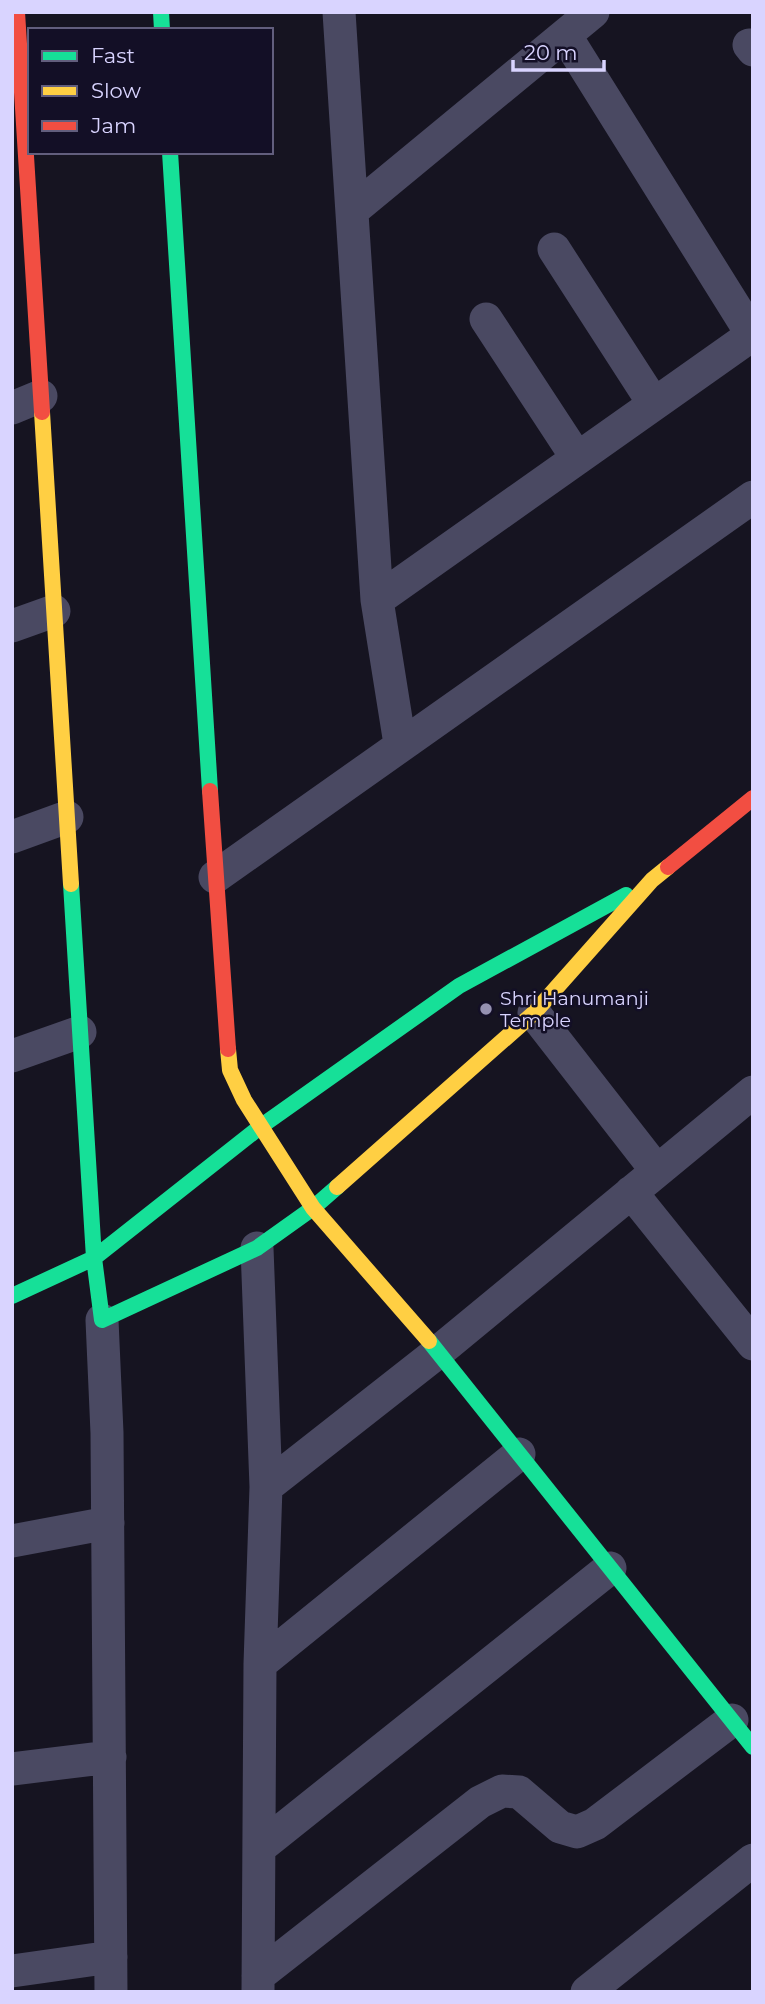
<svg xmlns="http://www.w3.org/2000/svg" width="765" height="2004" font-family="Montserrat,sans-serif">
  <rect width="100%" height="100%" fill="#161421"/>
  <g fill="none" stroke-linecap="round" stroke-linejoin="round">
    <path stroke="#4a4962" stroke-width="33" d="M339,12L377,600
      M565,35L753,336
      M749,45L753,50
      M353,210L593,12
      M554,249L654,404
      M486,319L577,458
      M12,408L41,396
      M12,626L54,611
      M400,744L377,600L752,335
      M12,837L67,817
      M215,877L753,497
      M534,1013L657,1171
      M12,1056L80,1032
      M631,1192L753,1344
      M257,1248L266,1487L260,1664L258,1992
      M102,1320L107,1433L111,1992
      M266,1487L438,1352L753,1092
      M12,1541L108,1523
      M260,1664L519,1454
      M12,1769L110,1757
      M259,1848L610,1568
      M12,1971L111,1957
      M258,1976L480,1802L502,1791L519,1792L560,1827L577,1832L595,1824L732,1720
      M587,1992L753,1860"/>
    <path stroke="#16e098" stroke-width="16" d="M161,12L162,30
      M170,152L210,791
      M71,884L94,1258L102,1320L257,1248L313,1208L337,1187
      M12,1296L94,1258L260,1127L459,986L626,895
      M429,1341L753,1747"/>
    <path stroke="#ffcf43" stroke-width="16" d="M42,412L71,884
      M228,1049L230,1070L244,1100L313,1208L429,1341
      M337,1187L534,1013L652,880L668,867"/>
    <path stroke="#f24e42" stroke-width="16" d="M17,12L42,412
      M210,791L228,1049
      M668,867L753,798"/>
  </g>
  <circle fill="#9591b1" stroke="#130f26" stroke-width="2.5" cx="486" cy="1009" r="7"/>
  <g text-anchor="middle" stroke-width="5" stroke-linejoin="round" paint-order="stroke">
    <g font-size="19" fill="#d9d4ff" stroke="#130f26" text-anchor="start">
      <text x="500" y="1005">Shri Hanumanji<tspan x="500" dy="22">Temple</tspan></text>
    </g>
  </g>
  <rect width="765" height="2004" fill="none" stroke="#d9d4ff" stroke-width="28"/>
  <rect x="28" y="28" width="245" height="126" fill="#130f26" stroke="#625e7d" stroke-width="2"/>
  <rect x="42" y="51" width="35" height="10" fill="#16e098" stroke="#625e7d" stroke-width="2"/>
  <text x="91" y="63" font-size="21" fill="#d9d4ff">Fast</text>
  <rect x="42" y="86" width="35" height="10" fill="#ffcf43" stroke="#625e7d" stroke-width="2"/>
  <text x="91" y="98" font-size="21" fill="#d9d4ff">Slow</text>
  <rect x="42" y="121" width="35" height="10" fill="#f24e42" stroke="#625e7d" stroke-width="2"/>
  <text x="91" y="133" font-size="21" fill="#d9d4ff">Jam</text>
  <path d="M513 60v10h91v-10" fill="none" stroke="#d9d4ff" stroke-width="3.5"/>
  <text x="524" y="60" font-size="21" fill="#d9d4ff" stroke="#130f26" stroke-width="5" paint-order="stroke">20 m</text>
</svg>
